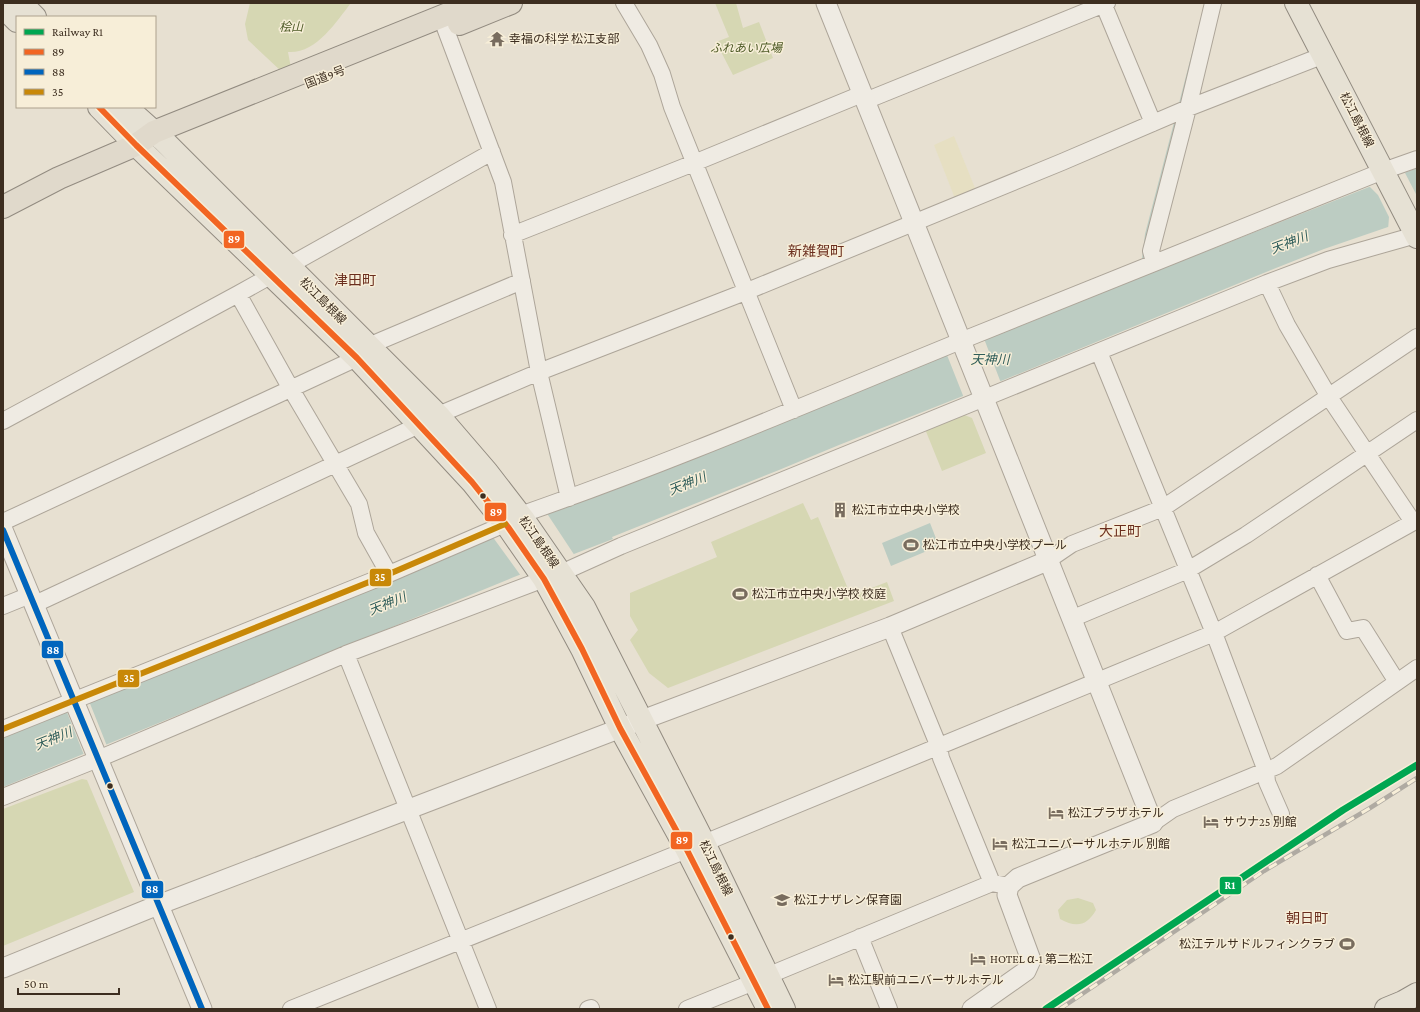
<svg xmlns="http://www.w3.org/2000/svg" width="1420" height="1012" font-family="'Crimson Pro','Noto Sans JP',serif">
  <rect width="100%" height="100%" fill="#e7e0d1"/>
  <path fill="#e6dfc2" d="M954,136L977,193L956,201L934,145Z"/>
  <path fill="#d6d7b3" d="M250,3H351C336,22 316,54 288,52L291,68L282,72L248,40L245,24Z
    M715,3H736L743,28L759,22L773,58L733,75L716,42L729,37Z
    M962,414L972,418L986,453L942,471L925,429Z
    M803,503L811,520L818,517L851,596L887,582L894,601L668,688L649,673L630,640L638,630L630,616V593L717,557L711,542Z
    M82,779L87,780L134,892L3,946V809Z
    M1078,898L1093,903L1096,910C1087,926 1076,928 1060,919L1058,910L1067,900Z"/>
  <path fill="#bcccc2" d="M1205,3L1147,257L1142,259L1145,234Z
    M1417,168V217L1324,249L1271,270L1006,379L839,445L779,470L612,537L613,539L514,577L3,787V738L450,557L553,510L592,496L593,497L687,461L986,335L1023,325L1144,276L1145,270L1150,268L1154,272Z
    M930,523L939,546L891,566L882,543Z"/>
  <path fill="#e7e0d1" d="M1404,171L1417,196V219L1388,230L1389,217L1378,195L1368,185Z
    M983,336L1001,383L964,398L945,350Z
    M546,512L575,556L521,576L492,536Z
    M89,701L107,746L84,755L66,710Z"/>
  <g fill="none" stroke-linecap="round" stroke-linejoin="round">
    <g stroke="#ada599" stroke-width="18">
      <path id="minor" d="M624,3L649,45L662,74L672,107L794,410
        M1103,3L1153,123
        M441,17L503,182L539,372L569,498
        M865,101L1107,3
        M512,235L694,163L862,94
        M1154,262L1151,251L1188,108L1213,3
        M1267,283L1287,325L1329,397L1413,522
        M238,294L291,389L359,504L366,533L389,574
        M368,346L522,281
        M1099,352L1214,633L1266,771L1267,782L1281,814
        M438,415L539,372L745,292L1062,162L1188,108L1324,55
        M3,421L238,294L492,152
        M520,515C670,463 816,400 963,340C1103,283 1243,227 1383,171L1417,159
        M3,522L357,358
        M1047,561L1072,544L1163,508L1417,337
        M561,573L621,546L1267,283L1328,260L1416,235
        M1317,575L1347,631L1363,628L1397,682
        M35,604L419,425
        M3,606L30,595
        M1071,619L1188,570L1246,535L1417,420
        M890,627L939,747L941,758L992,883L1009,886
        M346,654L488,1009
        M3,729L389,574L505,524
        M3,797L98,759L346,654L544,579
        M1153,823L1173,809L1277,766L1417,668
        M860,937L889,1009
        M767,976L992,883
        M291,1009L704,843L1214,633L1417,520
        M588,1009L591,1008
        M687,1009L754,982"/>
    </g>
    <g stroke="#ada599" stroke-width="21">
      <path id="tertiary" d="M826,3C936,276 1044,550 1153,823L1018,878L1009,886L1007,895L1031,960L1026,971L972,1009
        M3,530L202,1009
        M3,968L158,905L642,720L890,627L1047,561"/>
    </g>
    <g stroke="#928b80" stroke-width="24">
      <path id="primary" d="M21,3L35,17
        M1296,3L1417,237
        M3,7L17,21
        M99,107L136,145L357,358L472,482L508,527L544,579L562,612L582,649L620,728L687,850L768,1009
        M126,107L163,140L438,415L487,472L524,520L584,607L704,843L784,1009
        M1386,1009L1403,1002L1417,994"/>
    </g>
    <g stroke="#928b80" stroke-width="24">
      <path id="trunk" d="M459,24L511,3
        M3,207L59,178L136,145L154,132L475,3"/>
    </g>
    <use href="#minor" stroke="#efebe3" stroke-width="16"/>
    <use href="#tertiary" stroke="#efebe3" stroke-width="19"/>
    <use href="#primary" stroke="#e6e1d4" stroke-width="22"/>
    <use href="#trunk" stroke="#e0d9cb" stroke-width="22"/>
    <g stroke="#afaaa2" stroke-width="4.5">
      <path id="rail" d="M1060,1009L1264,871L1370,808L1417,778"/>
    </g>
    <use href="#rail" stroke="#f7eed8" stroke-width="3" stroke-dasharray="9" stroke-linecap="butt"/>
    <g stroke="#f7eed8" stroke-width="9">
      <path id="bus-1" d="M99,107L136,145L357,358L472,482L508,527L544,579L562,612L582,649L620,728L687,850L768,1009"/>
    </g>
    <g stroke="#f7eed8" stroke-width="9">
      <path id="bus-2" d="M3,530L202,1009"/>
    </g>
    <g stroke="#f7eed8" stroke-width="9">
      <path id="bus-3" d="M3,729L389,574L505,524"/>
    </g>
    <use href="#bus-1" stroke="#f26522" stroke-width="6"/>
    <use href="#bus-2" stroke="#0065bd" stroke-width="6"/>
    <use href="#bus-3" stroke="#c88808" stroke-width="6"/>
    <g stroke="#f7eed8" stroke-width="10">
      <path id="rail-1" d="M1046,1009L1343,810L1417,765"/>
    </g>
    <use href="#rail-1" stroke="#00a651" stroke-width="7"/>
  </g>
  <defs>
    <g id="temple-bare" transform="scale(1.2)"><path d="M0-6L5-2H3V0L6.5 2.5H4V6H1.5V3h-3V6H-4V2.5H-6.5L-3 0V-2H-5Z" fill="#786c5e" stroke="#f7eed8" stroke-width="2.5" paint-order="stroke"/></g>
    <g id="building-bare" transform="scale(1.2)"><path d="M-4-6H4V6H1V3H-1V6H-4ZM-2.5-4.3h1.7v1.8h-1.7ZM.8-4.3h1.7v1.8H.8ZM-2.5-1h1.7V.8h-1.7ZM.8-1h1.7V.8H.8Z" fill="#786c5e" stroke="#f7eed8" stroke-width="2.5" paint-order="stroke"/></g>
    <g id="stadium-bare" transform="scale(1.2)"><path d="M0-5a6.5 5 0 1 0 0 10a6.5 5 0 1 0 0-10ZM-3.5-1.8h7v3.6h-7Z" fill="#786c5e" stroke="#f7eed8" stroke-width="2.5" paint-order="stroke"/></g>
    <g id="hotel-bare" transform="scale(1.2)"><path d="M-6-4.5h1.5V1H6V5H4.5V3h-9V5H-6ZM-4 0a1.8 1.8 0 1 1 3.6 0ZM.5 0V-2.5h3Q6-2.5 6 0Z" fill="#786c5e" stroke="#f7eed8" stroke-width="2.5" paint-order="stroke"/></g>
    <g id="school-bare" transform="scale(1.2)"><path d="M0-5L7-2L0 1L-7-2ZM-4 1L0 2.5L4 1V4Q0 6-4 4Z" fill="#786c5e" stroke="#f7eed8" stroke-width="2.5" paint-order="stroke"/></g>
  </defs>
  <g fill-rule="evenodd">
    <use href="#temple-bare" x="497" y="39"/>
    <use href="#building-bare" x="840" y="510"/>
    <use href="#stadium-bare" x="911" y="545"/>
    <use href="#stadium-bare" x="740" y="594"/>
    <use href="#hotel-bare" x="1056" y="813"/>
    <use href="#hotel-bare" x="1211" y="822"/>
    <use href="#hotel-bare" x="1000" y="844"/>
    <use href="#school-bare" x="782" y="900"/>
    <use href="#stadium-bare" x="1347" y="944"/>
    <use href="#hotel-bare" x="978" y="959"/>
    <use href="#hotel-bare" x="836" y="980"/>
  </g>
  <g fill="#3d2e20" stroke="#f7eed8" stroke-width="1.5">
    <circle cx="483" cy="496" r="3.5"/>
    <circle cx="110" cy="786" r="3.5"/>
    <circle cx="731" cy="937" r="3.5"/>
  </g>
  <g text-anchor="middle" stroke-width="3" stroke-linejoin="round" paint-order="stroke">
    <g font-size="12" font-style="italic" fill="#4d5a26" stroke="#f7eed8">
      <text x="291" y="31">桧山</text>
      <text x="746" y="52">ふれあい広場</text>
    </g>
    <g font-size="12" fill="#3d2e20" stroke="#f7eed8" text-anchor="start">
      <text x="509" y="43">幸福の科学 松江支部</text>
      <text x="852" y="514">松江市立中央小学校</text>
      <text x="923" y="549">松江市立中央小学校プール</text>
      <text x="752" y="598">松江市立中央小学校 校庭</text>
      <text x="1068" y="817">松江プラザホテル</text>
      <text x="1223" y="826">サウナ25 別館</text>
      <text x="1012" y="848">松江ユニバーサルホテル 別館</text>
      <text x="794" y="904">松江ナザレン保育園</text>
      <text x="1335" y="948" text-anchor="end">松江テルサドルフィンクラブ</text>
      <text x="990" y="963">HOTEL α-1 第二松江</text>
      <text x="848" y="984">松江駅前ユニバーサルホテル</text>
    </g>
    <g font-size="12" fill="#3d2e20" stroke="#f7eed8">
      <text transform="translate(325 77) rotate(-21)" y="4">国道9号</text>
      <text transform="translate(1357 120) rotate(63)" y="4">松江島根線</text>
      <text transform="translate(323 301) rotate(45)" y="4">松江島根線</text>
      <text transform="translate(539 542) rotate(55)" y="4">松江島根線</text>
      <text transform="translate(716 868) rotate(64)" y="4">松江島根線</text>
    </g>
    <g font-size="13" font-style="italic" fill="#2f5d5a" stroke="#f7eed8">
      <text transform="translate(1289 242) rotate(-21)" y="5">天神川</text>
      <text x="990" y="364">天神川</text>
      <text transform="translate(687 483) rotate(-22)" y="5">天神川</text>
      <text transform="translate(387 603) rotate(-22)" y="5">天神川</text>
      <text transform="translate(53 738) rotate(-22)" y="5">天神川</text>
    </g>
    <g font-size="14" fill="#6b2e1e" stroke="#f7eed8">
      <text x="816" y="256">新雑賀町</text>
      <text x="355" y="285">津田町</text>
      <text x="1120" y="536">大正町</text>
      <text x="1307" y="923">朝日町</text>
    </g>
  </g>
  <g stroke="#f7eed8" stroke-width="1.5">
    <rect x="223" y="230" width="22" height="19" rx="4" fill="#f26522"/>
    <rect x="484" y="502" width="23" height="20" rx="4" fill="#f26522"/>
    <rect x="369" y="568" width="23" height="19" rx="4" fill="#c88808"/>
    <rect x="41" y="640" width="23" height="19" rx="4" fill="#0065bd"/>
    <rect x="117" y="669" width="23" height="19" rx="4" fill="#c88808"/>
    <rect x="670" y="831" width="23" height="19" rx="4" fill="#f26522"/>
    <rect x="1219" y="876" width="23" height="19" rx="4" fill="#00a651"/>
    <rect x="141" y="880" width="23" height="19" rx="4" fill="#0065bd"/>
  </g>
  <g font-size="11" text-anchor="middle" font-weight="bold" fill="#fff">
    <text x="234" y="243">89</text>
    <text x="496" y="516">89</text>
    <text x="380" y="581">35</text>
    <text x="53" y="654">88</text>
    <text x="129" y="682">35</text>
    <text x="682" y="844">89</text>
    <text x="1230" y="889">R1</text>
    <text x="152" y="893">88</text>
  </g>
  <rect width="1420" height="1012" fill="none" stroke="#3d2e20" stroke-width="8"/>
  <rect x="16" y="16" width="140" height="92" fill="#f7eed8" stroke="#ada18e"/>
  <rect x="24" y="29" width="20" height="6" fill="#00a651" stroke="#ada18e"/>
  <text x="52" y="36" font-size="12" fill="#3d2e20">Railway R1</text>
  <rect x="24" y="49" width="20" height="6" fill="#f26522" stroke="#ada18e"/>
  <text x="52" y="56" font-size="12" fill="#3d2e20">89</text>
  <rect x="24" y="69" width="20" height="6" fill="#0065bd" stroke="#ada18e"/>
  <text x="52" y="76" font-size="12" fill="#3d2e20">88</text>
  <rect x="24" y="89" width="20" height="6" fill="#c88808" stroke="#ada18e"/>
  <text x="52" y="96" font-size="12" fill="#3d2e20">35</text>
  <path d="M18 988v6h101v-6" fill="none" stroke="#3d2e20" stroke-width="2"/>
  <text x="24" y="988" font-size="12" fill="#3d2e20" stroke="#f7eed8" stroke-width="3" paint-order="stroke">50 m</text>
</svg>
